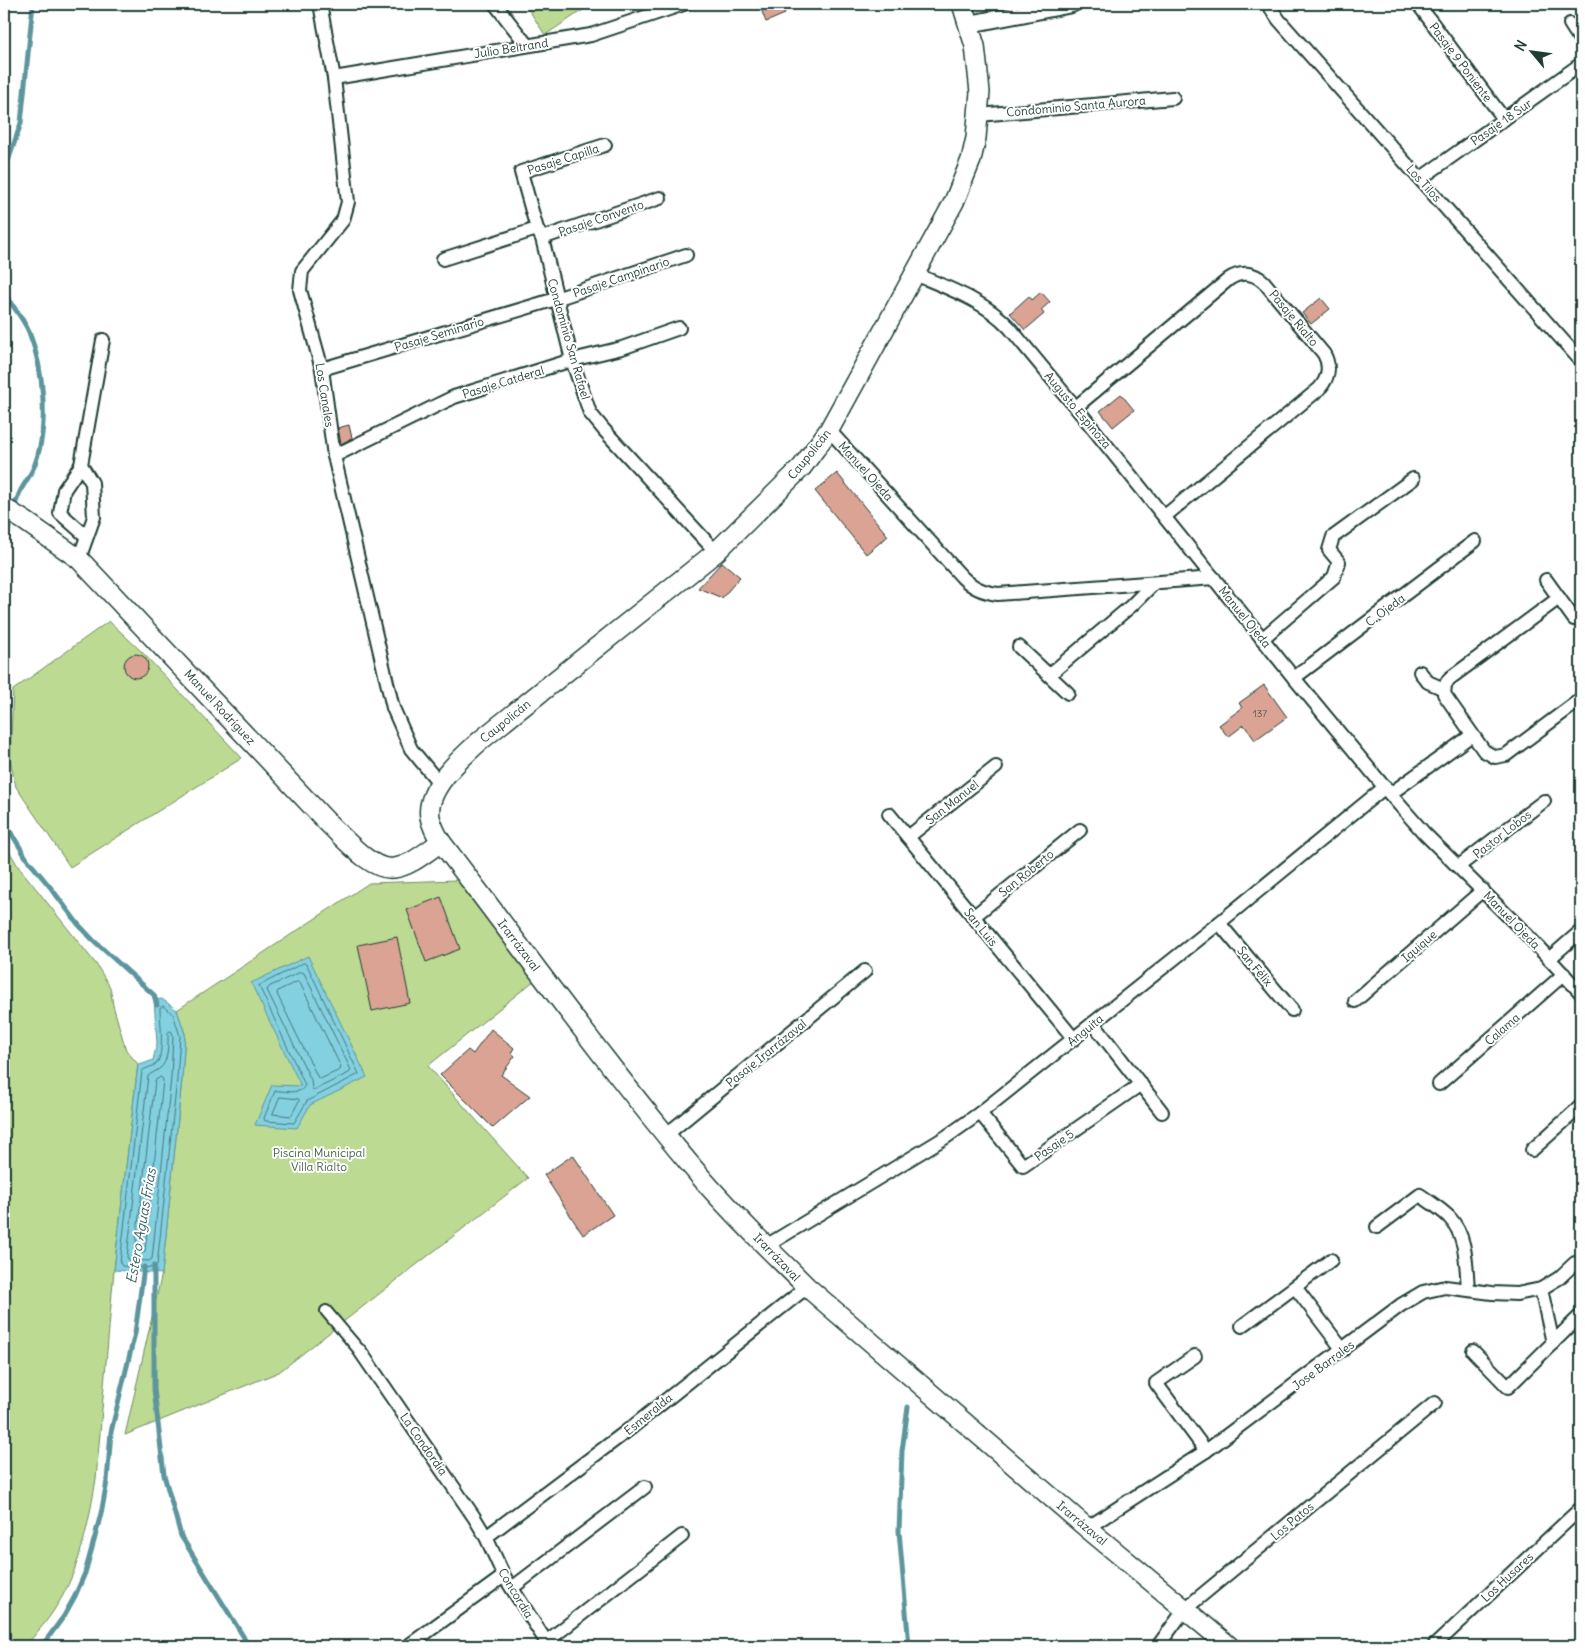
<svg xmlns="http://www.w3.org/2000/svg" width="1585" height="1650" viewBox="0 0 1585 1650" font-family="Delius,sans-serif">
  <rect width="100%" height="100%" fill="#fff"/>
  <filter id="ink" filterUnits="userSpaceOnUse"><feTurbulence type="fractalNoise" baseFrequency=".02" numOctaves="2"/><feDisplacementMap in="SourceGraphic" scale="10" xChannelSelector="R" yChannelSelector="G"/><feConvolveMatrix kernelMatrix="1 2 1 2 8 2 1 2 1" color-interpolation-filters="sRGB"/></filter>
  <g filter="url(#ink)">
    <!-- green -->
    <g fill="#bcda92" stroke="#6e8c63">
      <path d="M531,4H592L545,35L527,7Z"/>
      <path d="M109,621L141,651L242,758L70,867L16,787L10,760L13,690Z"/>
      <path d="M4,842L18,866L96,964L110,987L113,1005L126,1050L138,1064L114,1270L96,1479C89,1522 79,1574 54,1610C46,1623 35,1634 26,1646H4Z"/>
      <path d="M457,880L535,980L428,1066L528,1178L279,1372L125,1435L162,1273L182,1079L185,1034L177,1010L369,883Z"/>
    </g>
    <!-- water -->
    <g fill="#83d0e1" stroke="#5b959c">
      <path d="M308,956L367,1077L310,1105L297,1128L255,1125L272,1085L301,1086L251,983Z"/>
      <path d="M162,999L177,1010L185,1034L182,1079L162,1274L114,1270L138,1064H143L153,1060L157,1043L154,1000Z"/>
    </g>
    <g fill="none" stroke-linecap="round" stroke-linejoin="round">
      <!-- shore -->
      <g stroke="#477879" stroke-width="1">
        <path d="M304,963L307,965L359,1074L307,1101L294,1123L265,1121L264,1118L275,1091C285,1090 301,1096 305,1085L259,986Z"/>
        <path d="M301,972L304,973L351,1070L349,1073L314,1090L312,1089L311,1080L267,990L269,987Z"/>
        <path d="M297,982L300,983L341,1067L340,1070L320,1079L318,1078L277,994L278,991Z"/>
        <path d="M163,1006L173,1014L180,1036L177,1079L157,1266L155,1268L122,1266L120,1263L142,1071C145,1068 152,1067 156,1064C165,1056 160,1020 160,1009Z"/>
        <path d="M170,1031L172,1032L173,1036L171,1078L152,1259L149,1261L129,1260L127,1257L148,1076C151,1073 155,1072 159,1069C169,1063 168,1043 168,1033Z"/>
        <path d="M161,1077L163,1080L145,1251L143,1253H137L135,1250L155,1081Z"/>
        <path d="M280,1097L299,1099V1101L291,1116L273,1114Z"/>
      </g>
      <!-- stream -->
      <g stroke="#5b959c" stroke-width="5">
        <path d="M4,173L21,123L33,4"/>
        <path d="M4,293C12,305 23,318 29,332C44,370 49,426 35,464C32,473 26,481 22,488C18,495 16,503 13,510"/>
        <path d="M4,547L11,518"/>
        <path d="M4,821L27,859L51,888L78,924L93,940L154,995L157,1005"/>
        <path d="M154,1266V1389L164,1475L181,1536L243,1636L248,1646"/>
        <path d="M908,1407L902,1451L899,1531L909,1646"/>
        <path d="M42,1646L64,1616L75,1596L85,1573L95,1537L102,1509L107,1481L111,1432L135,1333L144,1267"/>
      </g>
    </g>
    <!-- building -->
    <g fill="#daa393" stroke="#1f3d34">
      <path d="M759,4H781L785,14L766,22Z"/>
      <path d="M1041,292L1050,302L1041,310L1044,314L1025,330L1010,313L1029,296L1032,300Z"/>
      <path d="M1321,298L1330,309L1311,324L1302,313Z"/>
      <path d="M1121,394L1134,410L1113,427L1100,411Z"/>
      <path d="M349,425L352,438L341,444L338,428Z"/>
      <path d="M837,473L888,536L866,554L815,491Z"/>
      <path d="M722,562L740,577L722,598L698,588Z"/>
      <circle cx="136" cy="666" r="12"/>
      <path d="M1264,685L1287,717L1255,740L1244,725L1228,737L1219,725L1242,708L1239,703Z"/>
      <path d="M441,897L460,949L426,962L407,910Z"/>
      <path d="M397,937L410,1003L372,1011L358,945Z"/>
      <path d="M491,1029L514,1048L511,1053L515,1056L501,1075L530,1096L493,1128L440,1075L468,1050L473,1054Z"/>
      <path d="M573,1155L613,1215L583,1235L544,1175Z"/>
    </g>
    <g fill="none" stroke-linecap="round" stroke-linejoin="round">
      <defs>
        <path id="pedestrian" d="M326,1311L360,1351"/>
        <g id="minor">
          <path d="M320,4L334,78L348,202L343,220L302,271L300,290L322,369L334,456L393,708L411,749L440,784"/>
          <path d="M495,4L527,45"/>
          <path d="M1268,4L1279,20L1581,361"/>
          <path d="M1418,4L1504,119"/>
          <path d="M1570,24L1581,41"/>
          <path d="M334,78L591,35L684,4"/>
          <path d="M979,115L1173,98"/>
          <path d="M605,145L521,172L537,229L542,238L572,360L590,413L604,430L716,552"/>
          <path d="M1420,179L1581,64"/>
          <path d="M542,238L660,198"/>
          <path d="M443,259L537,229"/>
          <path d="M915,274C948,288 985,301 1009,327L1087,421L1294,678L1390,794L1424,833L1526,934L1581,993"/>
          <path d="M322,369L556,299L686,255"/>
          <path d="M1076,407L1229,279C1241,271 1253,272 1264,282L1324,354C1331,367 1328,379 1319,389L1165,516"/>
          <path d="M829,430L962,577C973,588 983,592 998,594L1214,578"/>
          <path d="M334,456L454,397L572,360L622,348L679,328"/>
          <path d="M81,465L64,490L60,513L86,536"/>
          <path d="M79,559L94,517L92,483L81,465L103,340"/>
          <path d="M1546,580L1574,619"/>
          <path d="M1559,598L1449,679L1445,685L1444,694L1484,751L1495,757L1506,755L1581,699"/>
          <path d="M1262,639L1334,577L1339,562L1329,550L1333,537L1413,479"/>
          <path d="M1019,647L1068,693"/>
          <path d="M1420,672L1428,682L1444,689"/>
          <path d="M1049,675L1131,606L1154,583"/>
          <path d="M1294,678L1475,541"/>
          <path d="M1390,794L1472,735"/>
          <path d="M889,814L1074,1039"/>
          <path d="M908,837L996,767"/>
          <path d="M1459,866L1544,801"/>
          <path d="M973,917L1080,830"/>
          <path d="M1219,923L1292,1010"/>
          <path d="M1549,959L1581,931"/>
          <path d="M1355,1001L1483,890"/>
          <path d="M1093,1023L1162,1112"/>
          <path d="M1439,1084L1564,974"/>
          <path d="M980,1113L1023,1166L1141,1084"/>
          <path d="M666,1135L865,971"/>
          <path d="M1532,1150L1581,1106"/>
          <path d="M1377,1227L1420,1195C1430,1202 1441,1209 1449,1217C1467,1236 1466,1264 1468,1289"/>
          <path d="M766,1246L946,1137L980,1113L1219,923L1385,787"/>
          <path d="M1295,1287L1343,1350"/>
          <path d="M1541,1289L1553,1343"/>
          <path d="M1242,1326L1331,1260"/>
          <path d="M360,1351L474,1517L486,1537L504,1576L549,1646"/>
          <path d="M1473,1351L1508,1387L1581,1315"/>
          <path d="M1195,1356L1156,1383L1206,1451"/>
          <path d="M1087,1528L1206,1451L1401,1305L1423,1292L1445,1287L1492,1293L1517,1294L1541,1289L1559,1278L1575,1263"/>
          <path d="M486,1537L631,1428L807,1287"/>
          <path d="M512,1588L645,1487"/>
          <path d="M546,1642L682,1536"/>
          <path d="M408,1646L504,1576"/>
          <path d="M1158,1646L1185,1609L1435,1403"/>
          <path d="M1434,1646L1581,1508"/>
        </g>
        <path id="tertiary" d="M969,24L1072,4"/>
        <g id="secondary">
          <path d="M962,4L975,46L980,92L976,138L971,160L954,202L829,430L802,467L716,552L481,740C462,757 425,789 430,817C432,826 436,834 441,842C526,953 608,1068 699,1175C732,1214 770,1250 807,1287L1087,1528L1229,1646"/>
          <path d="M4,508L25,521L79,559L328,823C343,837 372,872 394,868C411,866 427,851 441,842"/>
        </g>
      </defs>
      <!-- pedestrian casing -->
      <use href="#pedestrian" stroke="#1f3d34" stroke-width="14"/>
      <!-- minor casing -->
      <use href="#minor" stroke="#1f3d34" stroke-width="16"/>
      <!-- tertiary casing -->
      <use href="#tertiary" stroke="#1f3d34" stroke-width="20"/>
      <!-- secondary casing -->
      <use href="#secondary" stroke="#1f3d34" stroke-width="22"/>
      <!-- pedestrian -->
      <use href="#pedestrian" stroke="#fff" stroke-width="10"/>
      <!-- minor -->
      <use href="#minor" stroke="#fff" stroke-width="12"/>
      <!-- tertiary -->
      <use href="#tertiary" stroke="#fff" stroke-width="16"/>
      <!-- secondary -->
      <use href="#secondary" stroke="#fff" stroke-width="19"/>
    </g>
  </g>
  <g text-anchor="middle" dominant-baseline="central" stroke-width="4" stroke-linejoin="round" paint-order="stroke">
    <!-- number labels -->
    <g font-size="10" fill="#4e564c">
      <text x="1260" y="713">137</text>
    </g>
    <!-- street labels -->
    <g font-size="12" fill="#1f3d34" stroke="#fff">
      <text transform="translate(511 48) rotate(-9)">Julio Beltrand</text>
      <text transform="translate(1461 62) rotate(53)">Pasaje 9 Poniente</text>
      <text transform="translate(1076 106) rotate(-5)">Condominio Santa Aurora</text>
      <text transform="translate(1501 122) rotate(-35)">Pasaje 18 Sur</text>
      <text transform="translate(563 159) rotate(-18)">Pasaje Capilla</text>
      <text transform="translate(1424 183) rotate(48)">Los Tilos</text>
      <text transform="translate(601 218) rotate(-19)">Pasaje Convento</text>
      <text transform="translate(621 277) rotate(-19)">Pasaje Campinario</text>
      <text transform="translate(1294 318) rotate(50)">Pasaje Rialto</text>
      <text transform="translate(439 334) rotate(-17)">Pasaje Seminario</text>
      <text transform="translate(569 339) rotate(74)">Condominio San Rafael</text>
      <text transform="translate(503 382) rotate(-17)">Pasaje Catderal</text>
      <text transform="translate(325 395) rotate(81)">Los Canales</text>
      <text transform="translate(1078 410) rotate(50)">Augusto Espinoza</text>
      <text transform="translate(809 454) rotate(-51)">Caupolicán</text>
      <text transform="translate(866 471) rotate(48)">Manuel Ojeda</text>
      <text transform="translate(1385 610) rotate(-37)">C. Ojeda</text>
      <text transform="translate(1245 617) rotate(51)">Manuel Ojeda</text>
      <text transform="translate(220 707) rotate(47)">Manuel Rodríguez</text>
      <text transform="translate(505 721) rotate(-39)">Caupolicán</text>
      <text transform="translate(952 802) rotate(-38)">San Manuel</text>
      <text transform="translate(1502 834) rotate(-38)">Pastor Lobos</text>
      <text transform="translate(1026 873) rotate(-39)">San Roberto</text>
      <text transform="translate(1512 920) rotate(46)">Manuel Ojeda</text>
      <text transform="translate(981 927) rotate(51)">San Luis</text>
      <text transform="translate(519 945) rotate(53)">Irarrázaval</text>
      <text transform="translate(1419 946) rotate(-41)">Iquique</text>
      <text transform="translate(1255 966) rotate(50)">San Félix</text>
      <text transform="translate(1502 1029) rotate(-41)">Calama</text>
      <text transform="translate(1085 1030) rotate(-39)">Anguita</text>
      <text transform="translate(766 1053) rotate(-39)">Pasaje Irarrázaval</text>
      <text transform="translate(1054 1145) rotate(-35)">Pasaje 5</text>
      <text transform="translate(777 1257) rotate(46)">Irarrázaval</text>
      <text transform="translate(1323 1365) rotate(-37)">Jose Barrales</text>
      <text transform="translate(648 1414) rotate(-39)">Esmeralda</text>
      <text transform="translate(424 1444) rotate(55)">La Condordia</text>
      <text transform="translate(1292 1521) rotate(-40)">Los Patos</text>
      <text transform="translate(1082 1523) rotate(40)">Irarrázaval</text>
      <text transform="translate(1507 1577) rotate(-43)">Los Husares</text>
      <text transform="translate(516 1593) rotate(59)">Concordia</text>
    </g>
    <!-- park labels -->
    <g font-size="12" fill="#46644c" stroke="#fff">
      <text x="319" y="1152">Piscina Municipal<tspan x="319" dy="14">Villa Rialto</tspan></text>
    </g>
    <!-- water labels -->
    <g font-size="14" font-style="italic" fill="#38625f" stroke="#fff">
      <text transform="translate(141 1226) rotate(-80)">Estero Aguas Frías</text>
    </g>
  </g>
  <!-- margin -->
  <rect width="1585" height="1650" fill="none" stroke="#fff" stroke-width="20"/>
  <rect x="10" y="10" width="1565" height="1630" fill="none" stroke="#1f3d34" stroke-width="2" filter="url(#ink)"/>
  <!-- north arrow -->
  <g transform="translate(1532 52) rotate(299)" stroke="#ffffff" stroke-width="4" paint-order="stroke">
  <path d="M0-4L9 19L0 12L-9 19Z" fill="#1f3d34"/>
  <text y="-8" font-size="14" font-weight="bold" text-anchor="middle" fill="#1f3d34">N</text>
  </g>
</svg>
